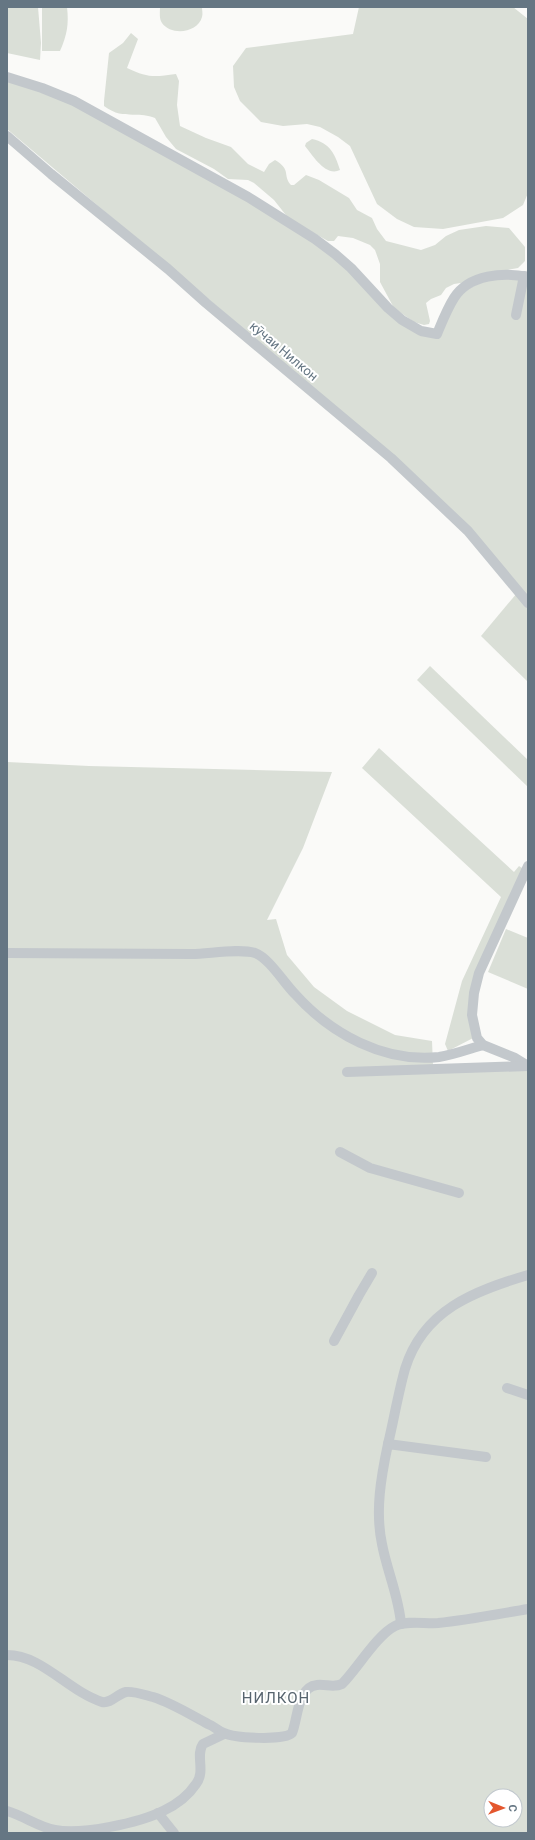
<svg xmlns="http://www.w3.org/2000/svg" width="535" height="1840" viewBox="0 0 535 1840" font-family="Roboto,sans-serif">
  <rect width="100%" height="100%" fill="#fafaf8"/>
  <!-- green -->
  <g fill="#dadfd7" fill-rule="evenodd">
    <path d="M7,7H38L41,43L40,60L7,53Z"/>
    <path d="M42,7H67C69,24 67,35 60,51H42Z"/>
    <path d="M160,7H202C202,10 203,14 202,17C198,33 171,36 162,23C159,19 160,12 160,7Z"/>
    <path d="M359,7H513L528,19V193L523,205L503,218L443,229L414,227L397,219L377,204L350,146L338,137L320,127L307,124L283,126L261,122L240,101L234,87L233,66L246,48L353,34Z"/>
    <path d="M131,33L138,39L127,68C148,78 154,77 176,74L179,81L177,105L180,126L206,138L231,147L248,164L264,172L269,164L275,160C292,170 282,175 291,185H294L306,175L319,180L349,198L357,210L372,218L377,229L386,241L421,250L435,245L446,236L459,230L486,226L509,228L525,247V261L518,268L496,272L467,282L454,284L446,288L441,295L431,299L426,303L430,321L429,324L424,325L414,322L394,308L380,282V264L375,250L370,245L353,238L338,236L334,241H328L289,219L274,200L254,183L248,180L228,179L214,169L176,149L166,137L155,118C136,110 124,121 104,106V101L109,53L123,43Z"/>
    <path d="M7,74L47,86L252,199L332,253L388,312L437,334L454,297L490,277L525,278L528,266V599L374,439L7,129Z"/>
    <path d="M312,139C330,143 335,154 340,170C326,177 313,156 305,146L306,143Z"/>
    <path d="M517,593L528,608V682L481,636Z"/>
    <path d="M430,666L528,760V787L417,680Z"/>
    <path d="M379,748L514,872L519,866L525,870L474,981L477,1036L448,1051L445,1044L462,981L501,897L362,768Z"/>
    <path d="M7,762L89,766L332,772L303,848L267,920L276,919L287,955L314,987L347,1011L395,1035L432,1041L433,1065L528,1064V1833H7ZM491,1796H515V1820H491Z"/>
    <path d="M506,929L528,938V989L488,972Z"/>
  </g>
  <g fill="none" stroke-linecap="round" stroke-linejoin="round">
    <!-- minor -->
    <g stroke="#c3c8cc" stroke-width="10">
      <path d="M7,77L42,88L74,101L248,197L315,239L335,254L351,268L388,308L402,320L421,331L437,334C442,322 447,309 454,298C469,274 504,272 528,277"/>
      <path d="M7,136L51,174L168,269L206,303L391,458L468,531L528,603"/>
      <path d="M516,315L524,276"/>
      <path d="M528,866L479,973L474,993L472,1015L477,1038L483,1045L515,1058L528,1066"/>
      <path d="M7,953C69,953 130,954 192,954C208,954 240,948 255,953C269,958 284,983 295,994C331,1034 384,1063 439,1057C453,1055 469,1049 483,1045"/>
      <path d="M347,1072L528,1066"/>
      <path d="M340,1152L370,1168L459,1193"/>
      <path d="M334,1341L359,1295L372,1273"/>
      <path d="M507,1388L528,1395"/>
      <path d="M388,1444C394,1419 398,1394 405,1369C423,1310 474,1291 528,1275"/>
      <path d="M401,1624C399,1597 387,1571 382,1544C375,1511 381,1477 388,1444L486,1457"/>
      <path d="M7,1655C42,1655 68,1691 102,1702C111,1704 117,1694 126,1692C134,1691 145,1695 153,1697C172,1703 191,1715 208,1724C214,1726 218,1731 224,1733C234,1738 284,1741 292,1733C298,1719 297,1687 317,1685C326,1684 334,1688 342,1684C357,1669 377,1635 395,1626C407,1620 425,1624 438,1623C468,1620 498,1614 528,1609"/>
      <path d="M7,1811C24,1816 39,1827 55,1830C82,1835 139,1823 163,1811C176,1805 188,1796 196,1784C206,1771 195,1755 203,1744L224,1734"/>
      <path d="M158,1813L174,1833"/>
    </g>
  </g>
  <g text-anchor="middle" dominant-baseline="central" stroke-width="4" stroke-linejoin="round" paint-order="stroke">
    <!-- street labels -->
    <g font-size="13" fill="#657683" stroke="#fff">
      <text transform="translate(284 351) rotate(40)">кӯчаи Нилкон</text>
    </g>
    <!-- quarter labels -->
    <g font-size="15" letter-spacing="1" fill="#57646e" stroke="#fff">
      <text x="276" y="1698">НИЛКОН</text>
    </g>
  </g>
  <!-- border -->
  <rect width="535" height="1840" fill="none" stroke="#657683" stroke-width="16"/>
  <!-- north arrow -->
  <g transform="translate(503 1808) rotate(91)"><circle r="19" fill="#ffffff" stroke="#c1c8cd"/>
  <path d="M0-3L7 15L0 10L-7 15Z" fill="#e4572e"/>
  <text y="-6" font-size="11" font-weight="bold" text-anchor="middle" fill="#657683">С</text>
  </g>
</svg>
